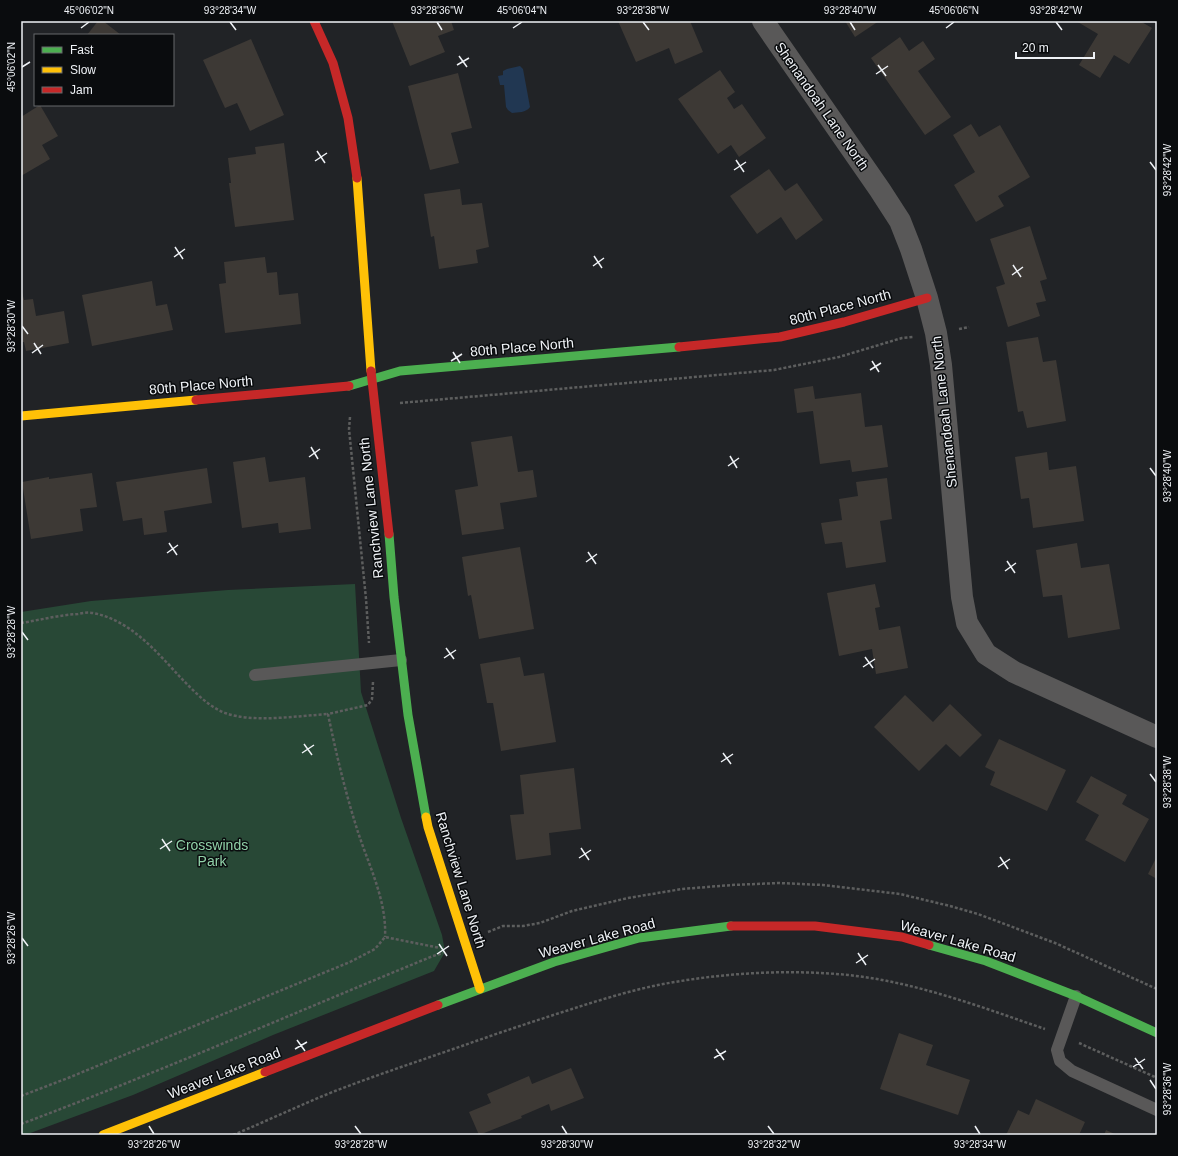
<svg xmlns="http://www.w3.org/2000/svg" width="1178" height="1156" viewBox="0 0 1178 1156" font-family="Helvetica,sans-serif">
  <rect width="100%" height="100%" fill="#212326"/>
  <!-- green -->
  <path fill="#284836" d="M355,584L361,692L401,818L442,935L445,952L434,971L273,1035L133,1095L25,1135H21V612L91,601L228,590Z"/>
  <!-- water -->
  <path fill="#213752" d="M520,66L523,69L530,107C526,113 518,112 512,113L508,110L506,107L504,85H500L498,76L503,75V71L507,69Z"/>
  <!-- building -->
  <g fill="#3d3935">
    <path d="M98,21H103L121,35H87Z"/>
    <path d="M392,21H451L454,30L438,36L445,52L410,66Z"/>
    <path d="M618,21H664L665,22L690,21L703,52L675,64L669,48L636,62Z"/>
    <path d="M845,21H879L855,37Z"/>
    <path d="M1076,21H1140L1152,28L1129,64L1114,55L1100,78L1079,65L1098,34Z"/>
    <path d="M900,37L909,51L923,41L935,59L918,71L951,117L925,135L871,58Z"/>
    <path d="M251,39L284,115L250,131L237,103L225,108L203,60Z"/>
    <path d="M720,70L735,92L727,98L734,109L742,104L766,138L739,157L731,145L718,154L678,99Z"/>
    <path d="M458,73L472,128L451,133L459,163L430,170L408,86Z"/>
    <path d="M40,105L58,136L42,145L50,159L21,176V117Z"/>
    <path d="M971,124L979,137L1000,125L1030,177L998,196L1004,206L976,222L954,185L975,172L953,135Z"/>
    <path d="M284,143L294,220L235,227L229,183H231L228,158L256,154L255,147Z"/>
    <path d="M769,169L785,191L797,183L823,220L796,240L781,217L757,234L730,196Z"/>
    <path d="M460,189L462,205L482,203L489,247L476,250L478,263L439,269L434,236L431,237L424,194Z"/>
    <path d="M1030,226L1047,279L1040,281L1046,301L1036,303L1040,316L1008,327L996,287L1005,284L990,239Z"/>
    <path d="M265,257L267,273L277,272L279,295L298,293L301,324L225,333L219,284L226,283L224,262Z"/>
    <path d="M152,281L156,306L167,304L173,330L92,346L82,295Z"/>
    <path d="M21,288L24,300L33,299L36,316L64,311L69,343L26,351L24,342H21Z"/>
    <path d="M1038,337L1043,362L1056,360L1066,421L1027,428L1023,411L1018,412L1006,342Z"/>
    <path d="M813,386L815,399L861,393L865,427L882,425L888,467L852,472L850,460L820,464L813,411L797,413L794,389Z"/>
    <path d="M512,436L518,472L533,470L537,497L500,503L504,529L462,535L455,490L478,486L471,442Z"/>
    <path d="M1047,452L1049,470L1076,466L1084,521L1033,528L1029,498L1021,499L1015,457Z"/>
    <path d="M265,457L269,482L305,477L311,529L279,533L278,523L242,528L233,462Z"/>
    <path d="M207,468L212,503L164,511L167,532L144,535L142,518L123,521L116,482Z"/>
    <path d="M92,473L97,507L80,509L83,531L31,539L22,482L49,477V479Z"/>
    <path d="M887,478L892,519L880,521L886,562L846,568L842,542L825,544L821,523L842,520L839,499L858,496L856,482Z"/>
    <path d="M1077,543L1081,568L1109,564L1120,629L1068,638L1062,595L1043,597L1036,550Z"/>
    <path d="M520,547L534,629L479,639L471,595L468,596L462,557Z"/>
    <path d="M875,584L880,607L875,608L879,630L900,626L908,668L876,674L872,649L839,656L827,593Z"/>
    <path d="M520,657L524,676L544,673L556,742L501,751L493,703H487L480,664Z"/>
    <path d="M905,695L933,722L950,704L982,735L960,757L946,744L919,771L874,727Z"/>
    <path d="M999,739L1066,770L1047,811L990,785L995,772L985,767Z"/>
    <path d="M574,768L581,829L549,833L551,855L516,860L510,815L524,814L520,775Z"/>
    <path d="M1091,776L1127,795L1122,804L1149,819L1125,862L1085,840L1099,815L1076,802Z"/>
    <path d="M1157,856V879L1148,874Z"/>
    <path d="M899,1033L933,1045L926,1065L970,1080L958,1115L880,1089Z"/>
    <path d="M571,1068L584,1098L551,1111L549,1104L521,1116L522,1118L479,1135L469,1112L491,1103L487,1094L529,1076L532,1084Z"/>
    <path d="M1036,1099L1085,1122L1079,1135H1006L1018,1110L1029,1115Z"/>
    <path d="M1106,1130L1117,1135H1104Z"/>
  </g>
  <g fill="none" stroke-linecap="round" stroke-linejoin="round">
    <!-- path -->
    <g stroke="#5d5e5e" stroke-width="2.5" stroke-dasharray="3 2" stroke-linecap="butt">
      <path d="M959,329L969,327"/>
      <path d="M400,403L774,370L839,357L902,338L913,337"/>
      <path d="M350,417L349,429L366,599L369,643"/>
      <path d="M21,623C40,620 59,615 78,614C83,613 88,612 93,613C130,620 156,651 180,677C193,690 207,706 225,713C253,723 297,716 328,714"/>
      <path d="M373,682L372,699L368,705L328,714C336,753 345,791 357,829C368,864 387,900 385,937"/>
      <path d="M488,932L503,926H523L540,923L572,911L628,898L682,889L732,885L779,883L823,885L900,894L950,906L978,914L1055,943L1157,989"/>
      <path d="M1079,1043L1157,1078"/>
      <path d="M21,1096L68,1078L350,962L375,949L385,937L440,948"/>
      <path d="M21,1124C160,1072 296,1012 433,956L443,953"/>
      <path d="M233,1135C267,1121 300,1105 335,1091C382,1073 431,1057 479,1040C510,1029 541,1019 572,1009C600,1000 629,991 658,985C720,973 785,969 848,975C916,982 981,1007 1045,1029"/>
    </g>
    <!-- lane -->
    <g stroke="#595858" stroke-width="12">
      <path d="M255,675L401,660"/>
      <path d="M1076,996L1057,1050L1060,1061L1072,1071L1157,1110"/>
    </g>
    <!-- street -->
    <path stroke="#595858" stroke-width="22" d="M763,21L880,190L900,221L911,249L927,298L936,333L941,365L962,597L967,623L986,654L1014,672L1157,737"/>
    <!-- fast -->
    <g stroke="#4caf50" stroke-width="9">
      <path d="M349,386L400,371L679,347"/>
      <path d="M389,534L394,597L408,715L426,817"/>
      <path d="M929,945L986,961L1076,996L1157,1033"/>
      <path d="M438,1005L554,962L639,938L731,926"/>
    </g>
    <!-- slow -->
    <g stroke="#ffc107" stroke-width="9">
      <path d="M357,178L371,371"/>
      <path d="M21,416L196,400"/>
      <path d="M426,817L428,827L480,989"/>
      <path d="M103,1135L265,1072"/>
    </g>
    <!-- jam -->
    <g stroke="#c62828" stroke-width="9">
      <path d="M314,21L333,63L348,118L357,178"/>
      <path d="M679,347L780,337L844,322L927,298"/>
      <path d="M371,371L389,534"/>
      <path d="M196,400L349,386"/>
      <path d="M731,926H815L902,937L929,945"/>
      <path d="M265,1072L438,1005"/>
    </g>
  </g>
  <!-- ticks -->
  <path fill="none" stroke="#eff2f6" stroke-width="1.5" d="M230,22L236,30M437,22L442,30M643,22L649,30M850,22L855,30M1056,22L1062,30M81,28L89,22M513,28L522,22M946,28L954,22M459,56L467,67M457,65L469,58M878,65L886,76M22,67L30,62M876,74L888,66M317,151L325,163M736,160L744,172M315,161L327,153M1150,162L1156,170M734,170L746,162M175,247L183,259M594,256L602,268M174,257L185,249M1013,265L1021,277M593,266L604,258M1012,275L1023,267M22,326L28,334M34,343L41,354M453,352L460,363M32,353L43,345M451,361L462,354M872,361L879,372M870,370L881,363M311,447L318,459M730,456L737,468M309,457L320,449M728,466L739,458M1150,468L1156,476M169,543L177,555M588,552L596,564M167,553L178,545M1007,561L1015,573M586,562L597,554M1005,571L1016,563M22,632L28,640M446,648L454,659M865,657L873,668M444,658L456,650M863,667L875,659M304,744L312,755M302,753L314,745M723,753L731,764M721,762L733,754M1150,774L1156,782M162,839L170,851M581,848L589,860M160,849L172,841M1000,857L1008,869M579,858L591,850M998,867L1010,859M22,938L28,946M439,944L447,956M858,953L866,965M437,954L449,946M856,963L868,955M297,1040L305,1051M295,1049L307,1042M716,1049L724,1060M714,1058L726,1051M1135,1058L1143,1069M1133,1067L1145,1059M1150,1080L1156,1089M149,1126L154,1134M355,1126L361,1134M562,1126L567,1134M768,1126L774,1134M975,1126L980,1134"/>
  <g text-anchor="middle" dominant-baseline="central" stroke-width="3" stroke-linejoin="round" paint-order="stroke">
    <!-- street labels -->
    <g font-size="14" fill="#eff2f6" stroke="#0a0c0e">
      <text transform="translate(822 106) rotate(55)">Shenandoah Lane North</text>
      <text transform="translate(840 307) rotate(-15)">80th Place North</text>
      <text transform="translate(522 347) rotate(-5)">80th Place North</text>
      <text transform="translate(201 385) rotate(-5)">80th Place North</text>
      <text transform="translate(944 412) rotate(-96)">Shenandoah Lane North</text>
      <text transform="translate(371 508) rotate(-96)">Ranchview Lane North</text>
      <text transform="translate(461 880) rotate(73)">Ranchview Lane North</text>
      <text transform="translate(597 938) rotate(-15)">Weaver Lake Road</text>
      <text transform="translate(958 941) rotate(16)">Weaver Lake Road</text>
      <text transform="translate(224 1073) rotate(-21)">Weaver Lake Road</text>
    </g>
    <!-- park labels -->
    <g font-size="14" fill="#91d2a9" stroke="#0a0c0e">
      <text x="212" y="845">Crosswinds<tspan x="212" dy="16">Park</tspan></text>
    </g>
  </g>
  <!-- border -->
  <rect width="1178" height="1156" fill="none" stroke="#0a0c0e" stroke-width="44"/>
  <!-- legend -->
  <rect x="34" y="34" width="140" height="72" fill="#0a0c0e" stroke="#66686b"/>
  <rect x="42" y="47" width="20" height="6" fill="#4caf50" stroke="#66686b"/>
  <text x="70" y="54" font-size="12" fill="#eff2f6">Fast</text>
  <rect x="42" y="67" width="20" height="6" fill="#ffc107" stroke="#66686b"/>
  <text x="70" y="74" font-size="12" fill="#eff2f6">Slow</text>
  <rect x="42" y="87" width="20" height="6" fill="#c62828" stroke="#66686b"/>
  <text x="70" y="94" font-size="12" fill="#eff2f6">Jam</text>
  <!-- scale -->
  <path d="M1016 52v6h78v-6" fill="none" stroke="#eff2f6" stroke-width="2"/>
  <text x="1022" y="52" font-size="12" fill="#eff2f6" stroke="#0a0c0e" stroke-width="3" paint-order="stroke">20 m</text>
  <rect x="22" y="22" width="1134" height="1112" fill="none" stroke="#eff2f6" stroke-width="1.5"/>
  <g font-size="10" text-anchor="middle" fill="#eff2f6">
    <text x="89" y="14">45°06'02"N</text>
    <text x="230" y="14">93°28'34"W</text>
    <text x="437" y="14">93°28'36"W</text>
    <text x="522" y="14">45°06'04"N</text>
    <text x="643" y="14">93°28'38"W</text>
    <text x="850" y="14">93°28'40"W</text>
    <text x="954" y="14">45°06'06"N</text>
    <text x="1056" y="14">93°28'42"W</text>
    <text transform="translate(11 67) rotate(-90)" y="4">45°06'02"N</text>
    <text transform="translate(1167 170) rotate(-90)" y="4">93°28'42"W</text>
    <text transform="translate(11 326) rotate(-90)" y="4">93°28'30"W</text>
    <text transform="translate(1167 476) rotate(-90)" y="4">93°28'40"W</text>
    <text transform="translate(11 632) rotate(-90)" y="4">93°28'28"W</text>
    <text transform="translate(1167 782) rotate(-90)" y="4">93°28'38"W</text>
    <text transform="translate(11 938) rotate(-90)" y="4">93°28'26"W</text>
    <text transform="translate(1167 1089) rotate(-90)" y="4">93°28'36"W</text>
    <text x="154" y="1148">93°28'26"W</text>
    <text x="361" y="1148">93°28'28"W</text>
    <text x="567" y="1148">93°28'30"W</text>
    <text x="774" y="1148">93°28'32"W</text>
    <text x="980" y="1148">93°28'34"W</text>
  </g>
</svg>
